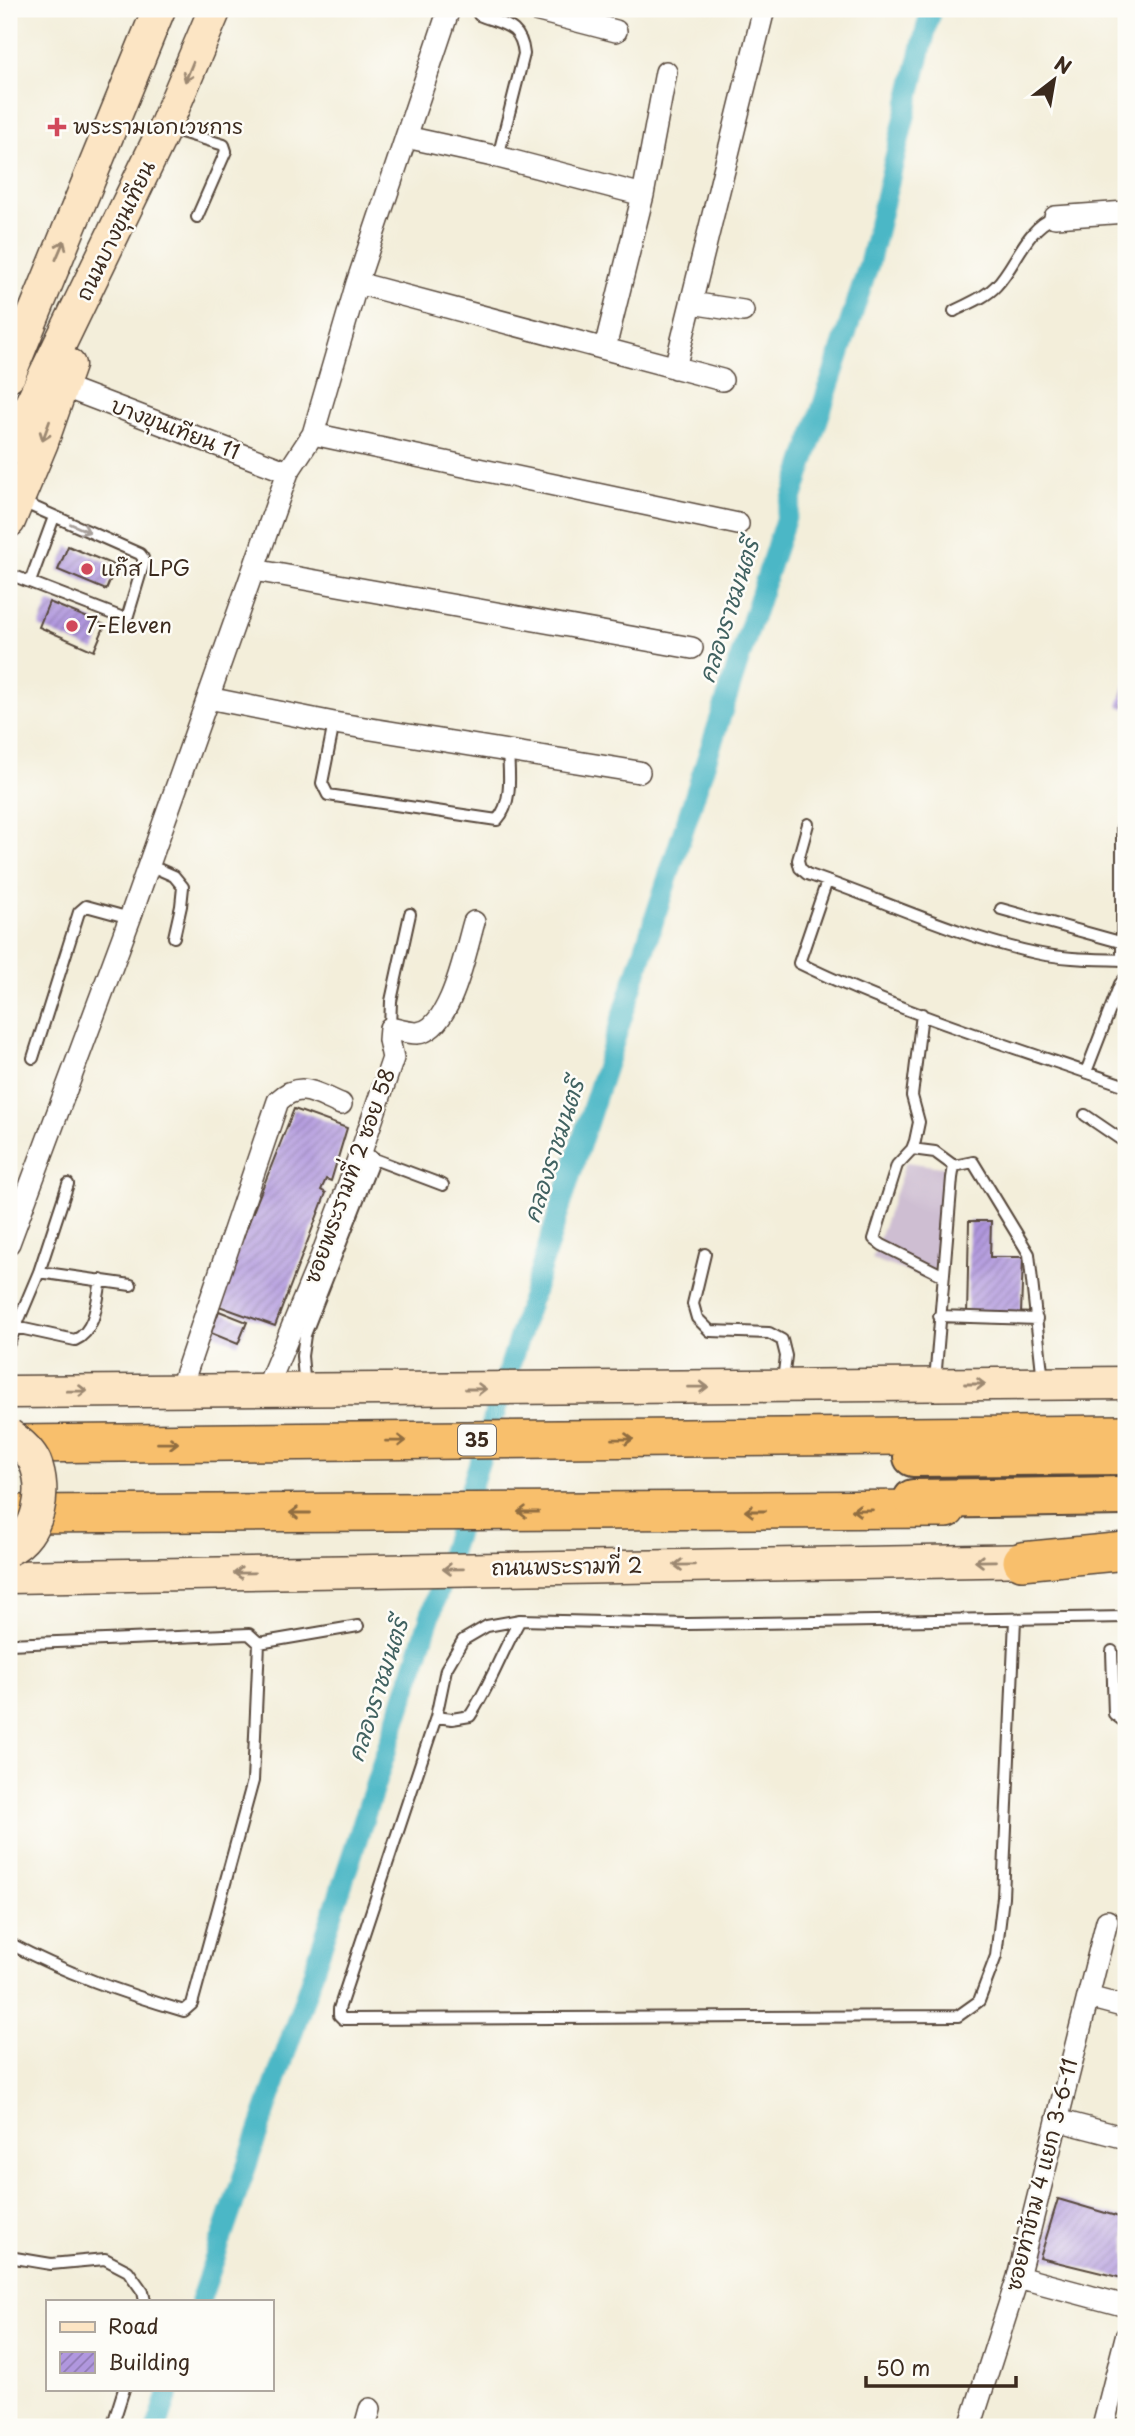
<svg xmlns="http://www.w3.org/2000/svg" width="1135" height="2436" font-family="'Playpen Sans','Playpen Sans Thai',sans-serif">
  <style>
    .industrial { fill: #cebed2 }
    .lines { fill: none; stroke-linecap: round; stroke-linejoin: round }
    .canal { stroke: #4bb7c6; stroke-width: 21 }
    .building { fill: url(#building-hatch) }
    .service-casing { stroke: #57473a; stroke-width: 14 }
    .minor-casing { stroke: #57473a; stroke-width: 24 }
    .secondary-casing { stroke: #57473a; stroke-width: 35 }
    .trunk-casing { stroke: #57473a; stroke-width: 40 }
    .motorway-casing { stroke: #57473a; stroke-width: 42 }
    .service { stroke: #fff; stroke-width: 10 }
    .minor { stroke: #fff; stroke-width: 21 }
    .secondary { stroke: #fce5c4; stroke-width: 32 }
    .trunk { stroke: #f8bf6c; stroke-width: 37 }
    .motorway { stroke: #f8bf6c; stroke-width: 38 }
    .secondary-bridge-casing { stroke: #57473a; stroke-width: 35; stroke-linecap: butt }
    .secondary-bridge { stroke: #fce5c4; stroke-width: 32 }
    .oneway { stroke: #9c8871 }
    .oneway2 { stroke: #a79f9a }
    .oneway3 { stroke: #906d41 }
    .poi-dot { fill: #d1495b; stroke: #fdfcf7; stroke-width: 2.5 }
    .labels { text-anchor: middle; stroke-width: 5; stroke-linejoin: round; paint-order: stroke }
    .shield { fill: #fdfcf7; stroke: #75695f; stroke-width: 2 }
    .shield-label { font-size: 19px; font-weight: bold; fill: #3b2a1e }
    .poi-label { font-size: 21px; fill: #3b2a1e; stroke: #fdfcf7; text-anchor: start }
    .street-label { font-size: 21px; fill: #3b2a1e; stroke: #fdfcf7 }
    .water-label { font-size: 23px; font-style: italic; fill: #416261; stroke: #fdfcf7 }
  </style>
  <defs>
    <pattern id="building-hatch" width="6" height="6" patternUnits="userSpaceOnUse" patternTransform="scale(1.75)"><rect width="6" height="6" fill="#b097de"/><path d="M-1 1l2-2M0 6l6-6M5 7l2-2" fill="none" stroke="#907bb3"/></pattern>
  </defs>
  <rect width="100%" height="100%" fill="#fdfcf7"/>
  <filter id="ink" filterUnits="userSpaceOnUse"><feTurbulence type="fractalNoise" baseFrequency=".0143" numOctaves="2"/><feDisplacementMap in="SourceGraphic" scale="14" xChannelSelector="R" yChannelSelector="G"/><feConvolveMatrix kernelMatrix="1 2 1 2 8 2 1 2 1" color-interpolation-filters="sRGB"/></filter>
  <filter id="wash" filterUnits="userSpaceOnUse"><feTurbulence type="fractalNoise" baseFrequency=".00686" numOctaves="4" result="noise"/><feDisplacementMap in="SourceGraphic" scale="28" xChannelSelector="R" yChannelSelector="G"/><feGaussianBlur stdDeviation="1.57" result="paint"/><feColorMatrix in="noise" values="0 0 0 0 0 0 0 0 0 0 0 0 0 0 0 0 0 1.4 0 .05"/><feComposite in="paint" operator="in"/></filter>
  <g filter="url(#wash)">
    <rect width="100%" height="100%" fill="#f3eeda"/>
    <path class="industrial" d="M906 1162 949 1168 936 1282 872 1259Z"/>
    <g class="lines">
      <path class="canal" d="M200 2301 308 1988 417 1658 575 1161 869 264 931 9
        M157 2427 170 2389"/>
    </g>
    <g id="blocks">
      <path class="building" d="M68 546 116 566 106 590 58 570Z
        M49 602 105 625 94 651 39 627Z
        M1126 681V709L1118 706Z
        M294 1109 347 1128 331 1181 326 1179 321 1190 326 1193 275 1326 216 1305Z
        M969 1221H991L990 1257H1023L1021 1314 967 1316Z
        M219 1311 247 1322 238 1344 211 1333Z
        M1058 2199 1126 2219V2279L1040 2258Z"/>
    </g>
  </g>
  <g filter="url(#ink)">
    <use href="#blocks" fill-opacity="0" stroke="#57473a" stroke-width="2"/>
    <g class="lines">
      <defs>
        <path id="service" d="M479 15C504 25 521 24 524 54L498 157
          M168 128 224 145 226 151 197 217
          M954 311C967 304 985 298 996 286 1017 264 1025 229 1055 217
          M9 574 123 618 128 615 143 565V558L140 554 20 501
          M30 582 54 517
          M334 723 322 783 328 795 497 820C513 803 509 773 508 752
          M808 824 798 860 800 868 807 874C883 900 957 936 1036 953 1064 959 1093 959 1122 960
          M1122 827V960L1126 962
          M149 865 174 876 183 887 181 906 174 937
          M827 881 799 963C903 1014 1017 1048 1126 1086
          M1001 909 1120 942
          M922 1014 912 1096 919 1122 915 1141 912 1149 897 1165 874 1239 882 1245 942 1275
          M390 1028 391 1001 410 914
          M33 1058 79 912 86 906 130 918
          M1086 1072 1120 984 1126 977
          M1085 1115 1126 1143
          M912 1149 935 1152 954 1166
          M369 1155 374 1159 443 1185
          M705 1254 693 1304 697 1318 710 1331 769 1333 782 1340 786 1356 783 1381
          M39 1272 131 1285
          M939 1316 1037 1319
          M15 1327 75 1340C96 1331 97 1300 101 1280
          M9 1343 39 1272 68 1184
          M935 1381 952 1178 954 1166 973 1162 1029 1254 1043 1381
          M305 1388 302 1356 305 1335 374 1159
          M520 1620C502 1651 490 1686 470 1716L452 1719 436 1717 339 2009V2015L343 2019 958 2016 979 2001 996 1956 1003 1897 1015 1619
          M259 1643 358 1626
          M9 1644 249 1634 259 1643 253 1781 192 2004 184 2011C123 1993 65 1973 9 1943
          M1112 1651 1114 1714 1126 1723
          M436 1717 446 1669 463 1640 487 1626 520 1620 687 1624 1126 1617
          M9 2257 51 2264 105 2259 128 2271 143 2292 145 2301
          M112 2427 124 2389"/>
        <path id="minor" d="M531 9 616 31
          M406 137 498 157 643 195
          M1055 217 1126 212
          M357 283 722 380
          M691 303 743 311
          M605 348 643 195 666 72
          M675 368 764 9
          M62 386 288 472
          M313 434 738 524
          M254 570 692 648
          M208 698 334 723 639 772
          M9 1243 130 918 288 472 313 434 357 283 449 9
          M180 1390 278 1101C301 1080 316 1094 341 1104
          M266 1390 320 1260 362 1149 393 1058 389 1040 390 1028C399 1030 409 1033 417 1033 451 1031 466 948 474 922
          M1088 1997 1126 2007
          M1057 2120 1126 2138
          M1018 2277 1126 2306
          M365 2427 370 2409
          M970 2427 1018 2277 1107 1921
          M1103 2427 1126 2337"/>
        <path id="secondary" d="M9 375 159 9
          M9 449 165 127 215 9
          M9 521 42 442 69 365
          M9 1392 1126 1383
          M9 1577 1048 1560"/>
        <path id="trunk" d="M9 1444 1126 1434
          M9 1514 947 1509
          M1022 1561 1126 1551"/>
        <path id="motorway" d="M913 1457 1126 1455
          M913 1499 1126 1496"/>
      </defs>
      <use href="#service" class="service-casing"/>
      <use href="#minor" class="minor-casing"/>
      <use href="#secondary" class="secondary-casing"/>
      <use href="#trunk" class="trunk-casing"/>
      <use href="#motorway" class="motorway-casing"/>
      <use href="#service" class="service"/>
      <use href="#minor" class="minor"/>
      <use href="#secondary" class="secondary"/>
      <use href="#trunk" class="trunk"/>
      <use href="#motorway" class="motorway"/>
      <defs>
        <path id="secondary-bridge" d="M9 1435C19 1442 30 1451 35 1462 47 1491 39 1535 9 1549"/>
      </defs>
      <use href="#secondary-bridge" class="secondary-bridge-casing"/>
      <use href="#secondary-bridge" class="secondary-bridge"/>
    </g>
    <defs><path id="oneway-shaft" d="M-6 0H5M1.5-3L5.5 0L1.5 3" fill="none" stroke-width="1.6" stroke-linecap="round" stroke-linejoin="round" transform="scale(1.75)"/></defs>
    <g class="oneway">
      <use href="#oneway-shaft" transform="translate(189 72) rotate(112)"/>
      <use href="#oneway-shaft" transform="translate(60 250) rotate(-67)"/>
      <use href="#oneway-shaft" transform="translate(46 431) rotate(110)"/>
      <use href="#oneway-shaft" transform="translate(975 1384)"/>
      <use href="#oneway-shaft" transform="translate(698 1387) rotate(-1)"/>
      <use href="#oneway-shaft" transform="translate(476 1389)"/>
      <use href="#oneway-shaft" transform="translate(77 1391) rotate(-1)"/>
      <use href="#oneway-shaft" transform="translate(985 1561) rotate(179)"/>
      <use href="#oneway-shaft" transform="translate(684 1565) rotate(179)"/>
      <use href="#oneway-shaft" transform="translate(453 1569) rotate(179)"/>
      <use href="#oneway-shaft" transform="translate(244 1573) rotate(179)"/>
    </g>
    <use class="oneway2" href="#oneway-shaft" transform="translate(80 528) rotate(24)"/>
    <g class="oneway3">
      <use href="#oneway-shaft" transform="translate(623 1439) rotate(-1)"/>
      <use href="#oneway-shaft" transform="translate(396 1441) rotate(-1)"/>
      <use href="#oneway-shaft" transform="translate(168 1443) rotate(-1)"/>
      <use href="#oneway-shaft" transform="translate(862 1510) rotate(179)"/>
      <use href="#oneway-shaft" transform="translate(755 1511) rotate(180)"/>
      <use href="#oneway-shaft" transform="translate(528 1512) rotate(180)"/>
      <use href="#oneway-shaft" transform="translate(300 1513) rotate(180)"/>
    </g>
  </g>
  <g class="poi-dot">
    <path d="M53.5 116.5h7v7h7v7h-7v7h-7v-7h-7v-7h7z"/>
    <circle cx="87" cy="569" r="7"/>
    <circle cx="72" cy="626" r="7"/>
  </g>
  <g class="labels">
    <rect class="shield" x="458" y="1424.5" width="38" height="31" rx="5"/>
    <g class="shield-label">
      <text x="477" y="1447">35</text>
    </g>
    <g class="poi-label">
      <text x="73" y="134">พระรามเอกเวชการ</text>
      <text x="101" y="576">แก๊ส LPG</text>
      <text x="86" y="633">7-Eleven</text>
    </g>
    <g class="street-label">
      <text transform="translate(116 231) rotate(-64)" y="7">ถนนบางขุนเทียน</text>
      <text transform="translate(175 429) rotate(21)" y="7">บางขุนเทียน 11</text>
      <text transform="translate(350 1176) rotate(-70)" y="7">ซอยพระรามที่ 2 ซอย 58</text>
      <text transform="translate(567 1567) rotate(-1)" y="7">ถนนพระรามที่ 2</text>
      <text transform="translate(1042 2175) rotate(-76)" y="7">ซอยท่าข้าม 4 แยก 3-6-11</text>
    </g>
    <g class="water-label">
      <text transform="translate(729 611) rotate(-72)" y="8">คลองราชมนตรี</text>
      <text transform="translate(554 1151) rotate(-72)" y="8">คลองราชมนตรี</text>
      <text transform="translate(378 1690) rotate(-72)" y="8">คลองราชมนตรี</text>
    </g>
  </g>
  <rect width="1135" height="2436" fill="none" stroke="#fdfcf7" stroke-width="35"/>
  <rect x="46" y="2300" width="228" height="91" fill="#fdfcf7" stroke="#afa8a0" stroke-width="2"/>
  <rect x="60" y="2322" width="35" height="10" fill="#fce5c4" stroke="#afa8a0" stroke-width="2"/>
  <text x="108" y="2334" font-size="21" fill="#3b2a1e">Road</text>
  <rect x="60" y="2352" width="35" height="21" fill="url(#building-hatch)" stroke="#afa8a0" stroke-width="2"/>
  <text x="108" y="2370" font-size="21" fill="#3b2a1e">Building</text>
  <g transform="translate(1054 80) rotate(31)" stroke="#fdfcf7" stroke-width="5" paint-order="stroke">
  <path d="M0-5L12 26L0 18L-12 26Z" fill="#3b2a1e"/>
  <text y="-10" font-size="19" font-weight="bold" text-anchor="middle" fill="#3b2a1e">N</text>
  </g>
  <path d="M866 2376v10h150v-10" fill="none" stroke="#3b2a1e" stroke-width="3.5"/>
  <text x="876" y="2376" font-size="21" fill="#3b2a1e" stroke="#fdfcf7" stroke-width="5" paint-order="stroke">50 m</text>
</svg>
